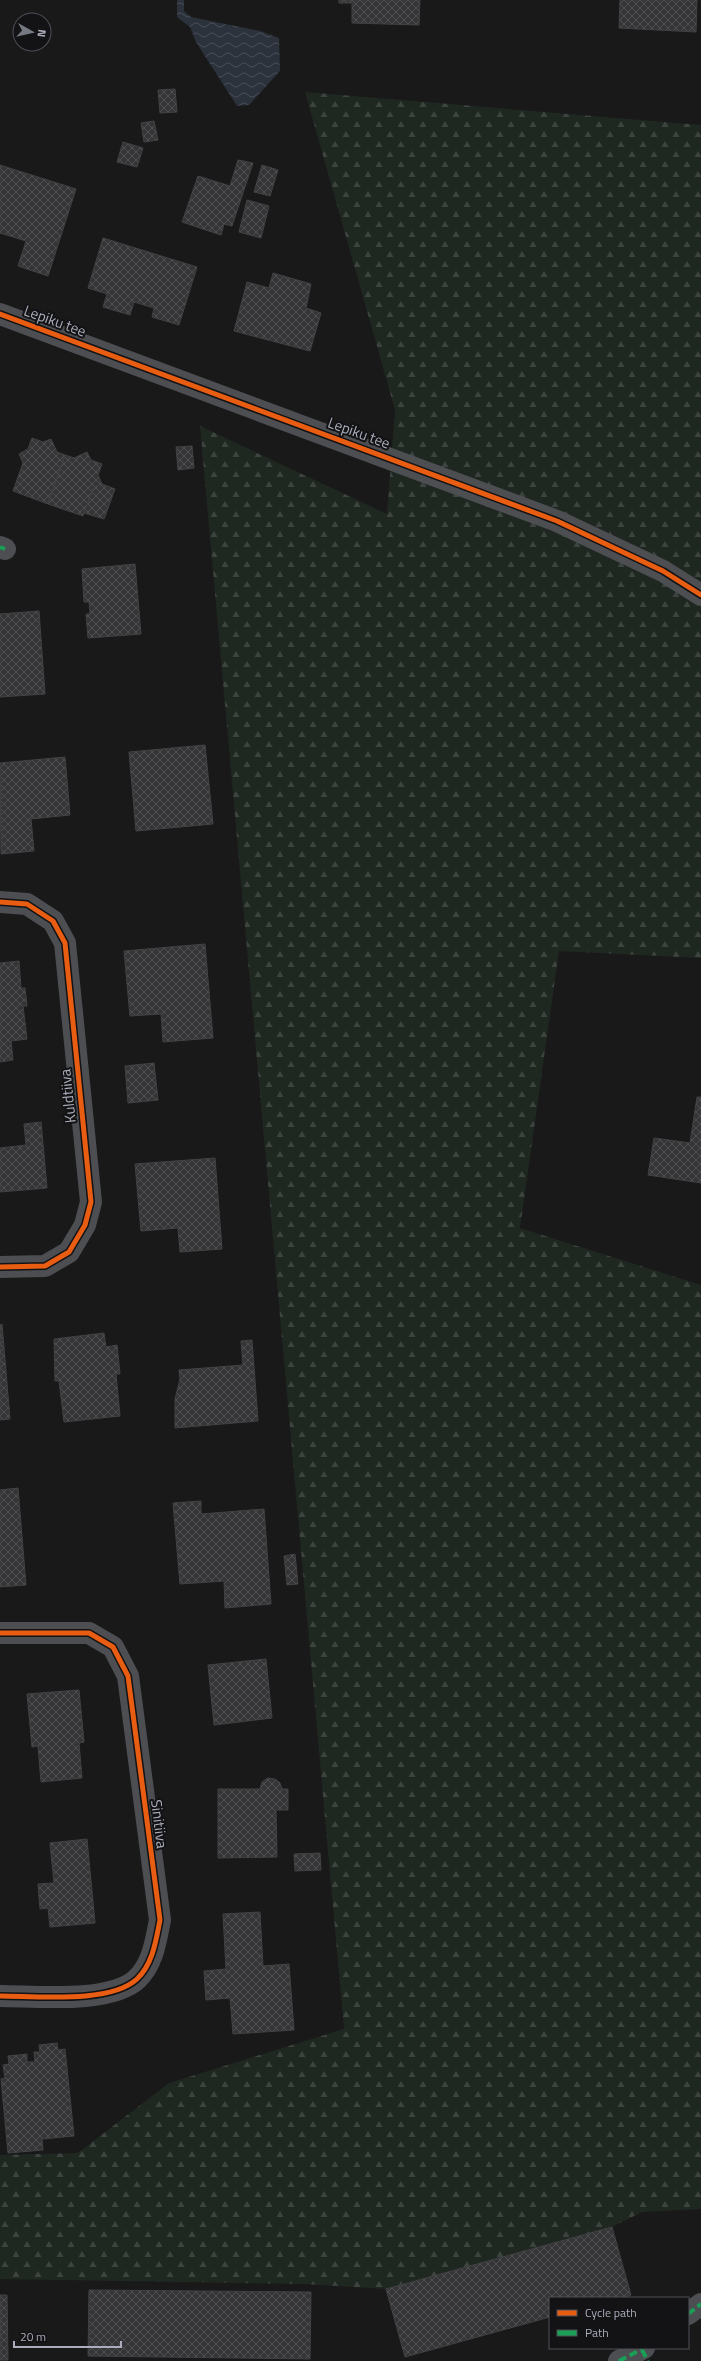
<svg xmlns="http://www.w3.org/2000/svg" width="701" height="2361" font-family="'Titillium Web',sans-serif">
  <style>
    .forest { fill: url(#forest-firs) }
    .water { fill: url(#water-waves) }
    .building { fill: url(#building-cross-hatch); stroke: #424245 }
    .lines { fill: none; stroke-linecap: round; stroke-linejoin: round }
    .minor { stroke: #4d4e52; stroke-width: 22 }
    .quiet { stroke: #1a9f57; stroke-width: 4; stroke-dasharray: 8 4; stroke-linecap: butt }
    .cycleway-casing { stroke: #131315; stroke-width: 8 }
    .cycleway { stroke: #e95d12; stroke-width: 5 }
    .labels { text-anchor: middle; stroke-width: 4; stroke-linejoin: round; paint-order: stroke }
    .street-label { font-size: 15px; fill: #aaadba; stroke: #131315 }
  </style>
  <defs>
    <pattern id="forest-firs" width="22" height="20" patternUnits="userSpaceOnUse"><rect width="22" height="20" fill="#1f2721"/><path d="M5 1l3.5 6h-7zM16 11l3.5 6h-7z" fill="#3d443f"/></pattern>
    <pattern id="water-waves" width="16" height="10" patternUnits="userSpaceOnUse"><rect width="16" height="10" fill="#2c323c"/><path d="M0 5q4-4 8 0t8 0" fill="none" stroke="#484d56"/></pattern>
    <pattern id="building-cross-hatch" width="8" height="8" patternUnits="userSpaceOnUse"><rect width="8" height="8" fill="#353537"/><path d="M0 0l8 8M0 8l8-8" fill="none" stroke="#505052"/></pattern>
  </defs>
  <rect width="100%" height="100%" fill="#191919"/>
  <path class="forest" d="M305 92 701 125V958L559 951 520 1228 701 1285V2209L642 2212 612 2227 386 2289 304 2284 0 2279V2155L78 2153 169 2083 344 2029 200 426 387 514 395 410Z"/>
  <path class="water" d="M177 0H184V11L191 17 260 31 279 38 280 71 249 105 237 106 196 42 190 27 177 17Z"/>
  <path class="building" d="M339 0H420L419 25 352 23V3H339Z
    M620 0H697L696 32 619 28Z
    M175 89 177 112 160 113 158 90Z
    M154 121 158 140 144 142 141 123Z
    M123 142 143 148 137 167 117 162Z
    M238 160 253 163 232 226 224 224 221 235 182 222 198 176 230 186Z
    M0 165 76 189 48 276 18 266 26 241 0 233Z
    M262 165 278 170 270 196 254 192Z
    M247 200 269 206 261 238 239 232Z
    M103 238 197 267 179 325 152 317 154 308 134 302 130 315 103 307 107 294 88 288Z
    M273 273 311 284 306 308 321 313 310 351 234 331 247 282 269 288Z
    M32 438 43 442 51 439 57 452 65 455 48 504 13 491 23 463 19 454 28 449Z
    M192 446 194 468 178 470 176 447Z
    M87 452 91 460 102 464 98 475 102 484 93 488 83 516 48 504 65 455 74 458Z
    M102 484 115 489 104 519 84 513 93 488Z
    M135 564 141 634 88 638 86 614H90L89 602H84L82 569Z
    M39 611 45 694 0 697V614Z
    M205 745 213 824 136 831 129 752Z
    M65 757 70 815 31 819 34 851 1 854 0 763Z
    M205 944 213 1038 163 1042 161 1014 130 1016 124 951Z
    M19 961 21 988H25L27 1006H23L27 1039 11 1041 13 1060 0 1062V963Z
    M154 1063 158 1100 128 1103 125 1066Z
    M697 1097H701V1183L648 1175 654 1138 690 1143Z
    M41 1122 47 1188 0 1192V1148L26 1145 24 1124Z
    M215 1158 222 1249 180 1252 178 1228 141 1231 135 1164Z
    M2 1324 10 1419 0 1420V1325Z
    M104 1333 106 1347 117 1345 120 1374H116L120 1416 64 1422 59 1381H55L54 1339Z
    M252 1340 258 1421 175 1428V1399L180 1379 179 1370 243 1365 241 1341Z
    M18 1488 26 1585 0 1587V1490Z
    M201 1501V1514L264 1509 271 1604 225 1608 224 1581 180 1584 173 1503Z
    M295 1554 298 1584 287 1585 284 1556Z
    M266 1659 272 1718 214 1725 208 1665Z
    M79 1690 84 1742 79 1743 82 1778 41 1782 38 1746 32 1747 27 1694Z
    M268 1778 275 1779 280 1783 282 1789H288V1810H276L277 1857 218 1858V1789H260L262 1782Z
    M87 1839 95 1923 50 1927 48 1908 40 1909 38 1884 54 1883 50 1843Z
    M320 1853 321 1870 295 1871 294 1854Z
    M260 1912 263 1966 289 1964 294 2030 233 2034 230 1998 206 2000 204 1971 226 1969 223 1914Z
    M57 2043 58 2050 65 2049 74 2136 42 2139 43 2150 8 2153 1 2079 5 2078 3 2065 9 2064 8 2056 27 2054V2062H35L34 2052H40L39 2045Z
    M612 2227 631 2295 620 2298H550V2317L405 2357 386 2289Z
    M89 2290 311 2292 310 2359 88 2356Z
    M0 2295H7L8 2360H0Z"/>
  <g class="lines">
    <path class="minor" d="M0 314 557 521 663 571 701 595
      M0 547 5 549
      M0 902 27 904 53 921 65 943 91 1202 85 1225 69 1252 45 1266 0 1267
      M0 1633H89L113 1647 128 1676 160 1920C156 1940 153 1964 137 1979 110 2004 36 1996 0 1996
      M688 2314 701 2304
      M619 2361 644 2348"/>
    <path class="quiet" d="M0 547 5 549
      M688 2314 701 2304
      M642 2350 648 2361
      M619 2361 644 2348"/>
    <defs>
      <path id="cycleway" d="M0 314 557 521 663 571 701 595
        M0 902 27 904 53 921 65 943 91 1202 85 1225 69 1252 45 1266 0 1267
        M0 1633H89L113 1647 128 1676 160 1920C156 1940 153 1964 137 1979 110 2004 36 1996 0 1996"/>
    </defs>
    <use href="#cycleway" class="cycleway-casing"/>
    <use href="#cycleway" class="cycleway"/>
  </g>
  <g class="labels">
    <g class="street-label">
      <text transform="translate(55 321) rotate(20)" y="5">Lepiku tee</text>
      <text transform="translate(359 433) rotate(20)" y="5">Lepiku tee</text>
      <text transform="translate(68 1096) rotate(-96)" y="5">Kuldtiiva</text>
      <text transform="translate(159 1824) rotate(83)" y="5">Sinitiiva</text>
    </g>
  </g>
  <rect x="549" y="2297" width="140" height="52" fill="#131315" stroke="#4f5157"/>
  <rect x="557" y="2310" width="20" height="6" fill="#e95d12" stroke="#4f5157"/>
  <text x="585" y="2317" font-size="12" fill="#aaadba">Cycle path</text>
  <rect x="557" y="2330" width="20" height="6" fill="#1a9f57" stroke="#4f5157"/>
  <text x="585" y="2337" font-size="12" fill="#aaadba">Path</text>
  <g transform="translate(32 32) rotate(98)"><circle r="19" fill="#131315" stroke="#4f5157"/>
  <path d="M0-3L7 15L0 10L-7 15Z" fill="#777982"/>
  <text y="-6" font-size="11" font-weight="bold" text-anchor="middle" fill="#aaadba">N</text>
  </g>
  <path d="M14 2341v6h107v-6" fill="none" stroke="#aaadba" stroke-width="2"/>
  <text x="20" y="2341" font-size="12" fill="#aaadba" stroke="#131315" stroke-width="3" paint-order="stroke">20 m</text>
</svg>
